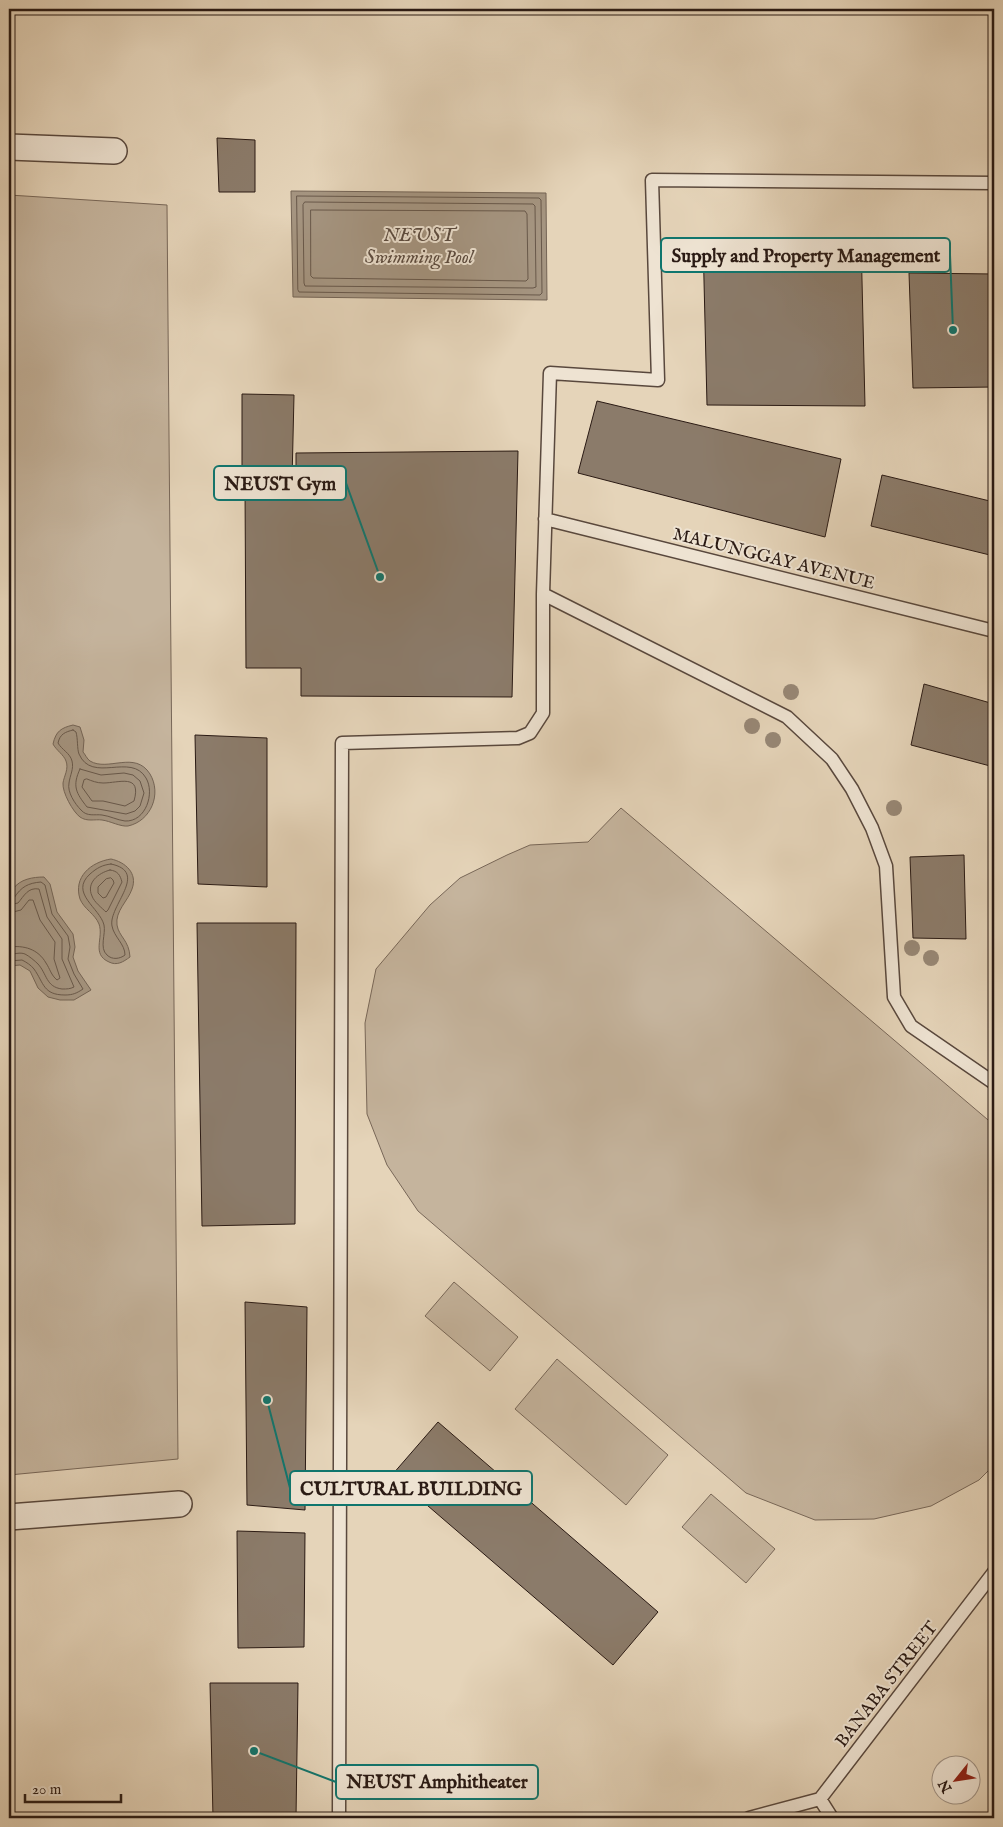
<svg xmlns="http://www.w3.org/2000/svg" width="1003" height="1827" font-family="'IM FELL English',serif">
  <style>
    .green { fill: #c5b49d; stroke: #786758 }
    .water { fill: #a59581; stroke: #746455 }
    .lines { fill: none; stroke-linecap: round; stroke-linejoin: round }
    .shore { stroke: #68584a; stroke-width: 1 }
    .building { fill: #8b7b6a; stroke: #2a1a14 }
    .lane-casing { stroke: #59483d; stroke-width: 15 }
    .street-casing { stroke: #59483d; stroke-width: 28 }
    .lane { stroke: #eee3d2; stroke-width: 12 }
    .street { stroke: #eee3d2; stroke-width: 25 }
    .tree { fill: #978775 }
    .labels { text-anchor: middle; stroke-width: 4; stroke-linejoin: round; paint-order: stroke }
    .street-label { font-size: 18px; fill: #2a1a14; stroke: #eee3d2 }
    .water-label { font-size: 19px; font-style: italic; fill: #5b4b40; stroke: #eee3d2 }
    .leader { fill: none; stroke: #0f766e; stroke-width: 2 }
    .callout-dot { fill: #0f766e; stroke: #eee3d2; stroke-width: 2 }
    .callout { fill: #eee3d2; stroke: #0f766e; stroke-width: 2 }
    .callout-label { font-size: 19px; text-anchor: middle; font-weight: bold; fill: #2a1a14 }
  </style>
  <rect width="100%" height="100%" fill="#e5d4b9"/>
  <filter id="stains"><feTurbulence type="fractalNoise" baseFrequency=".004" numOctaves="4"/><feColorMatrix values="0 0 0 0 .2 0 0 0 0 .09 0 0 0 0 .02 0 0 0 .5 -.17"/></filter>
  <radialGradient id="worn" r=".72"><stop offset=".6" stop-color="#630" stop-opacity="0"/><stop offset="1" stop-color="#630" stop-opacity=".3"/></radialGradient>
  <path class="green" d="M9 195 167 205 178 1459 9 1475Z
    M621 808 994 1125V1465L979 1480 931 1506 874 1519 815 1520 746 1493 418 1211 387 1165 367 1114 365 1023 376 969 430 905 460 878 507 855 530 845 588 842Z
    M454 1282 518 1337 490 1371 425 1316Z
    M557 1359 668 1455 626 1505 515 1409Z
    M711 1494 775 1549 746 1583 682 1527Z"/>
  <path class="water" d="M291 191 546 193 547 300 293 297Z
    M73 725 80 727 84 740 83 752C85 754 87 759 90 761 108 772 135 750 150 774 162 794 151 821 128 826 121 827 110 821 102 820 95 819 87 822 80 817 73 812 62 792 63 783 64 776 69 769 66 761 64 755 56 750 53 744 56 731 61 728 73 725Z
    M111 859C125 862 138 873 132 889 128 901 115 911 117 925 119 937 129 940 130 957 123 962 117 966 109 962 91 954 104 938 99 924 95 914 84 909 80 899 73 877 91 862 111 859Z
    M44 877 50 884 57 912 73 934 75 947 73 957 78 971 91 990 74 1000H60L48 997 38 988 30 971 20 965 9 966C9 952 5 899 13 889 20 879 33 877 44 877Z"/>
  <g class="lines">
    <path class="shore" d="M297 196 539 198 541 200 542 293 540 295 299 292 298 290Z
      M305 202 533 204 535 206 536 287 533 288 305 286 304 283 303 205Z
      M311 210 525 211 527 214 528 279 526 281 313 278 311 276Z
      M73 730 76 732C78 739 77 749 79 754 92 784 131 752 146 778 155 793 146 822 125 821 117 820 110 816 102 815 95 814 87 817 81 810 75 804 67 792 69 783 70 775 74 769 72 761 70 753 62 750 58 743 60 734 65 732 73 730Z
      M80 769 101 775 124 773 133 775 140 781 144 793 140 806 135 811 126 814 87 807C76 793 72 786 80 769Z
      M87 779C92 781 97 783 103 783 119 783 142 773 134 801L125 806 103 801H92L82 787 84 780Z
      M111 864C150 872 108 906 112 926 114 937 125 944 125 955 120 959 112 960 107 955 99 948 106 934 104 925 100 908 69 893 90 874 97 868 102 865 111 864Z
      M110 870C118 871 120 875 122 882L108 910 106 912C102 908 94 902 92 896 86 883 98 873 110 870Z
      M111 878 113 880 114 883 106 897 103 898 98 893V887L106 879Z
      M9 899 14 898C21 887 28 883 41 882L45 885 52 914 68 936 70 947 68 959 74 974 83 989C77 993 73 995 65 995 43 995 44 983 34 969 31 965 26 962 22 960L9 961
      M9 905 18 903C24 896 28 887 39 889L47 917 62 939V959L74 987C70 989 67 989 62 989 46 987 47 974 38 964 35 961 29 956 25 954 20 952 14 954 9 955
      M9 913 21 910 29 900H33L40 920 55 942 54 959 60 978 57 980C51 975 50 969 46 963 38 949 24 945 9 947"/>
  </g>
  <path class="building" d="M217 138 255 140V192H219Z
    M861 238 865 406 707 405 703 239Z
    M909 273 994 274V387L913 388Z
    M242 394 294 395 292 481H242Z
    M597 401 841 459 825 537 578 473Z
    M518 451 512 697 301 696V668H246L245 486 296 487V453Z
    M882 475 994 502V556L871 526Z
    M924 684 994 704V767L911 745Z
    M195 735 267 738V887L198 884Z
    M964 855 966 939 913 938 910 857Z
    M197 923H296L295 1224 202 1226Z
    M245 1302 307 1307 305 1510 247 1505Z
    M438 1422 658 1612 613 1665 392 1475Z
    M237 1531 305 1533 304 1647 238 1648Z
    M210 1683H298L296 1818H213Z"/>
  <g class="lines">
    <defs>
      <path id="lane" d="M545 519 994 631
        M543 594 787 717 832 759 852 789 872 828 886 866 894 997 911 1026 994 1083
        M339 1818 342 743 518 738 530 733 543 713V594L550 373 658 380 652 180 994 183
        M749 1818 820 1799
        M832 1818 820 1799 994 1572"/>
      <path id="street" d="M9 147 114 151
        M9 1517 179 1504"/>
    </defs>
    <use href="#lane" class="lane-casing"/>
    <use href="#street" class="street-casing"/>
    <use href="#lane" class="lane"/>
    <use href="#street" class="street"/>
  </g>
  <g class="tree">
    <circle cx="791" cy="692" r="8"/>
    <circle cx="752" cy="726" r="8"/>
    <circle cx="773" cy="740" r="8"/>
    <circle cx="894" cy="808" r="8"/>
    <circle cx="912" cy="948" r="8"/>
    <circle cx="931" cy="958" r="8"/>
  </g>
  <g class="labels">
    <g class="street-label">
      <text transform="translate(774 558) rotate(14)" y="6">MALUNGGAY AVENUE</text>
      <text transform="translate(886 1684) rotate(-52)" y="6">BANABA STREET</text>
    </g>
    <g class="water-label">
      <text x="419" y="241">NEUST<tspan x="419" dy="22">Swimming Pool</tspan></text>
    </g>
  </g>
  <path class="leader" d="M953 330L950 255M380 577L346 483M267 1400L290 1488M254 1751L336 1782"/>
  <g class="callout-dot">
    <circle cx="953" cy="330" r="5"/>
    <circle cx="380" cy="577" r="5"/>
    <circle cx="267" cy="1400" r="5"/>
    <circle cx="254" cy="1751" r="5"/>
  </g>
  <g class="callout">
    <rect x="661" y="238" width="289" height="34" rx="5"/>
    <rect x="214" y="466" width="132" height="34" rx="5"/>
    <rect x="290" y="1471" width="242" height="34" rx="5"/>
    <rect x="336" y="1765" width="202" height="34" rx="5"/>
  </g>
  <g class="callout-label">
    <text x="806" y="262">Supply and Property Management</text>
    <text x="280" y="490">NEUST Gym</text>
    <text x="411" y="1495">CULTURAL BUILDING</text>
    <text x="437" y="1788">NEUST Amphitheater</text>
  </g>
  <rect width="1003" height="1827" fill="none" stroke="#e5d4b9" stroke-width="30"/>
  <rect x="10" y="10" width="983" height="1807" fill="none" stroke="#2a1a14" stroke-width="2.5"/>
  <rect x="15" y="15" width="973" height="1797" fill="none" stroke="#2a1a14"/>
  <g transform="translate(956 1780) rotate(240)"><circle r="24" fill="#eee3d2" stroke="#a09386"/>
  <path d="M0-4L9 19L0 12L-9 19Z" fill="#8f2418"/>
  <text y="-8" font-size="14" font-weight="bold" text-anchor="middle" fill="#2a1a14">N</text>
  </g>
  <path d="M25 1794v8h96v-8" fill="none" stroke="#2a1a14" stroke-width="2.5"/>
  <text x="32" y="1794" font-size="15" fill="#2a1a14" stroke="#eee3d2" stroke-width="4" paint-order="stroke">20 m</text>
  <rect width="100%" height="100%" filter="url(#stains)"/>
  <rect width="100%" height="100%" fill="url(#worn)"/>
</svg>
